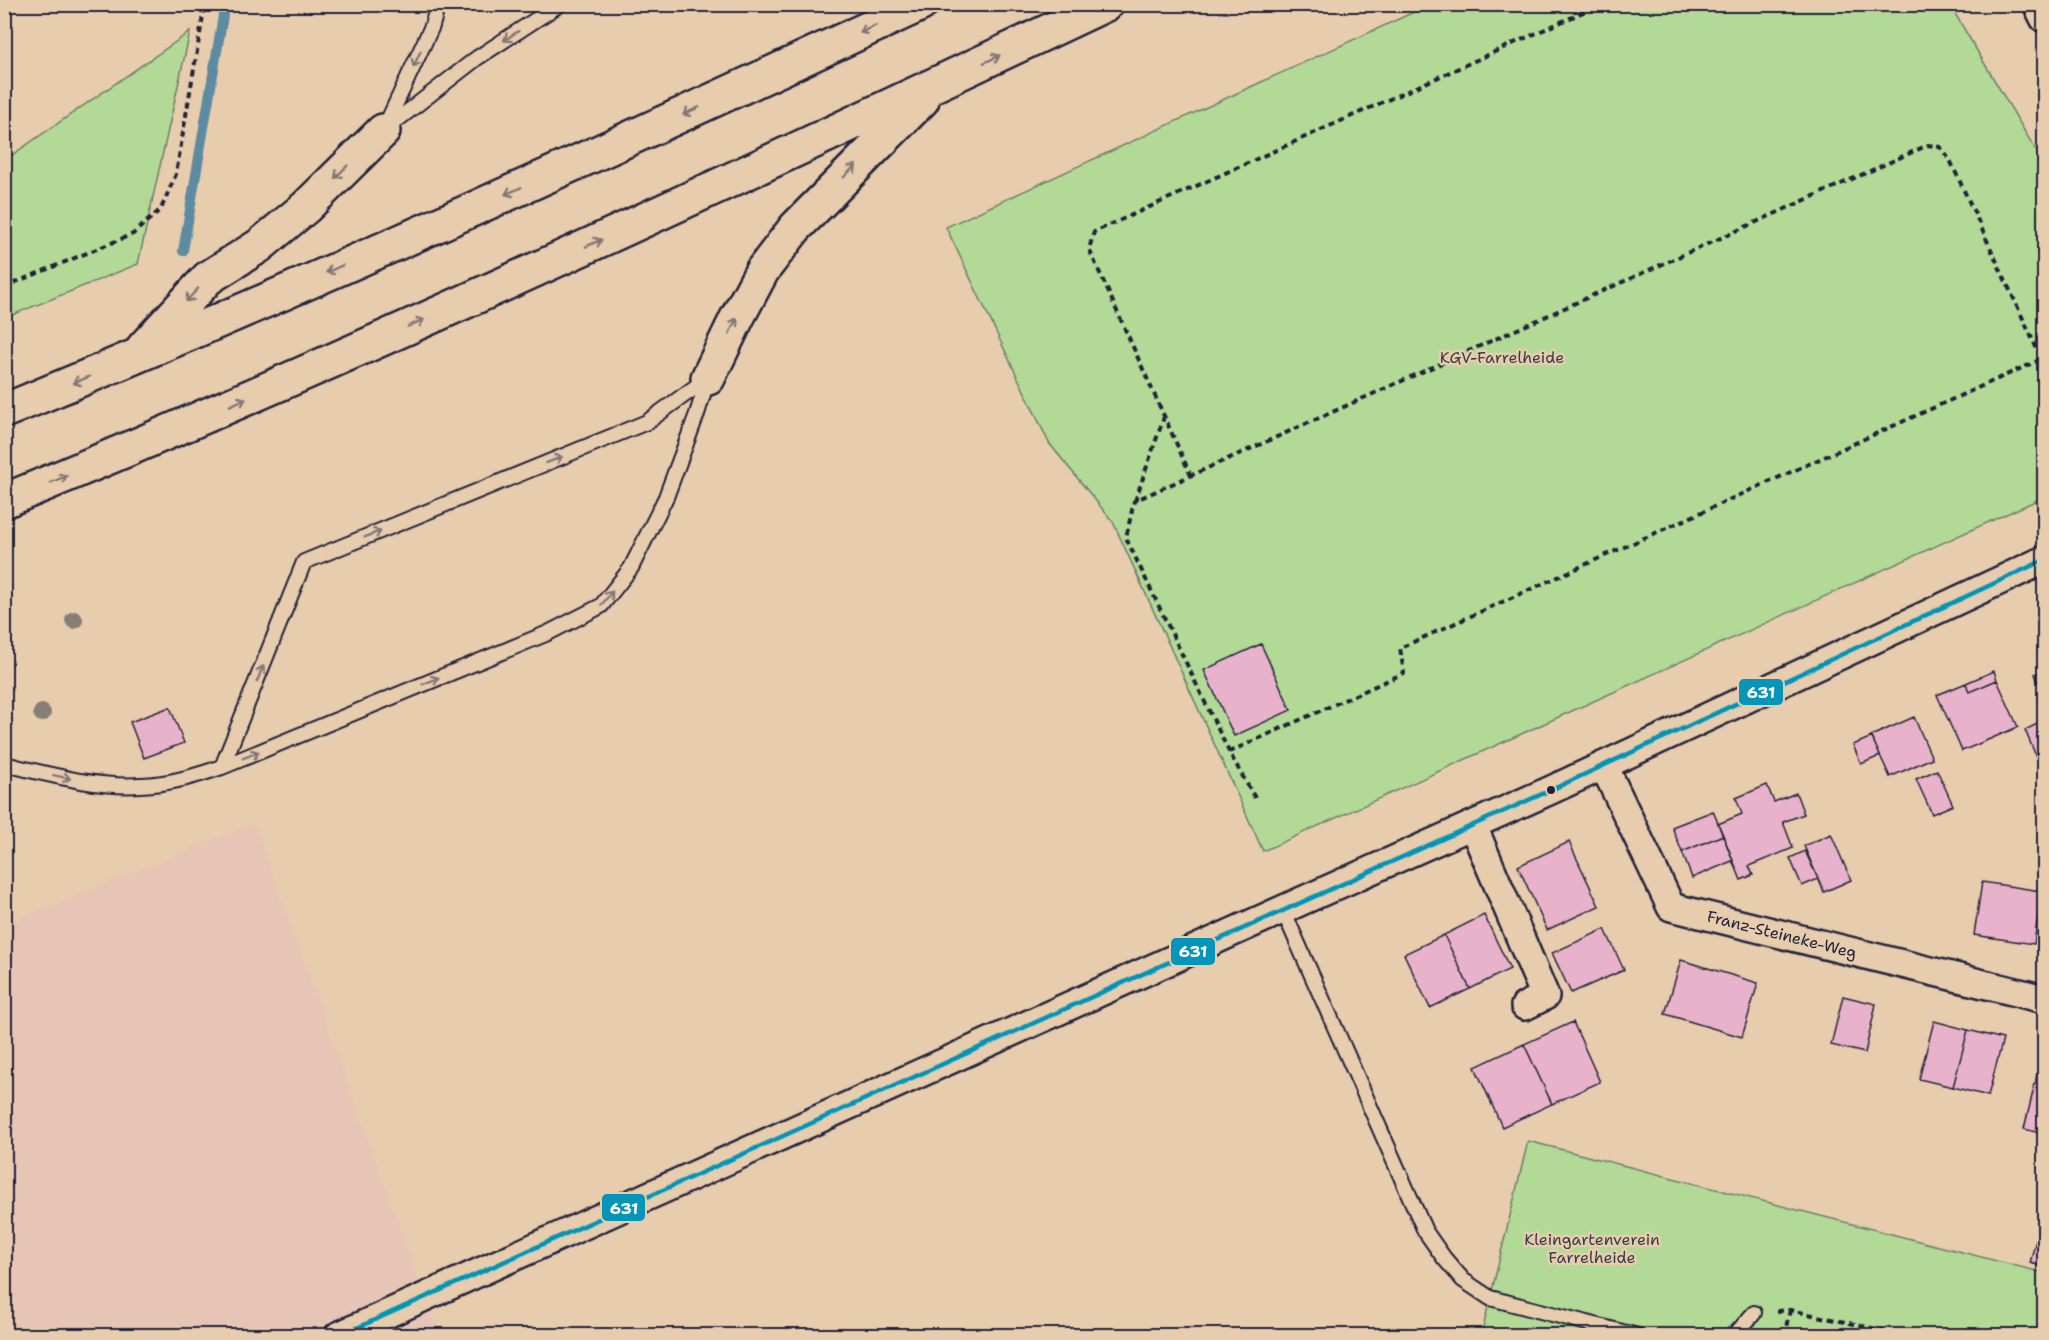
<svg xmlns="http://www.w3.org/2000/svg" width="2049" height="1340" font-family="'Shantell Sans',sans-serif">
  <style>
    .built { fill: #e7c5b6 }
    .green { fill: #b2da96; stroke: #6a7e68; stroke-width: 1.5 }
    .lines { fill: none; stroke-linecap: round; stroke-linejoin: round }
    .stream { stroke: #5d8ba1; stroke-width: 10 }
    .building { fill: #e8b2ca; stroke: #22223b; stroke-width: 1.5 }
    .service-casing { stroke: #22223b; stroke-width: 18 }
    .minor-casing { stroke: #22223b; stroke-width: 32 }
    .motorway-casing { stroke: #22223b; stroke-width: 38 }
    .path { stroke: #22223b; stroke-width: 4; stroke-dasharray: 6 4.5; stroke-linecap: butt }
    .service { stroke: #e7cdae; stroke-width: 14 }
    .minor { stroke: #e7cdae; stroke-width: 27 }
    .motorway { stroke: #e7cdae; stroke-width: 33 }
    .bus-1-casing { stroke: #e7cdae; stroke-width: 9 }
    .bus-1 { stroke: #0595b8; stroke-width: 4.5 }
    .tree { fill: #877e76 }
    .oneway { stroke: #847874 }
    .bus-dot { fill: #22223b; stroke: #e7cdae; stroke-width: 2 }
    .labels { text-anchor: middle; stroke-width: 5; stroke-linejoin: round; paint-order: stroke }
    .park-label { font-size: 16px; fill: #383e49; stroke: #e7cdae }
    .street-label { font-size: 16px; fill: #22223b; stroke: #e7cdae }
    .line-badge { stroke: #e7cdae; stroke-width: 2 }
    .badge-label { font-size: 16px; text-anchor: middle; font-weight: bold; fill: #fff }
  </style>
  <rect width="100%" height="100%" fill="#e7cdae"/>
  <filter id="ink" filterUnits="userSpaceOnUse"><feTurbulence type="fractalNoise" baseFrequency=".0167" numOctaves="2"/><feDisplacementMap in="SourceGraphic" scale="12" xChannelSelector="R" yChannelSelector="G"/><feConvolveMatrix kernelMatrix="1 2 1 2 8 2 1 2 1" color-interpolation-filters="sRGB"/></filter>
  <g filter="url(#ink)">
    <path class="built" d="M254 823 439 1335 5 1336V924Z"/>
    <path class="green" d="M1429 5H1950L2044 164V497L1263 851 1113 522 1049 443 946 227Z
      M190 32 138 264 5 318V160Z
      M1528 1141 2044 1273V1335L1481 1336Z"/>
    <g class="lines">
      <path class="stream" d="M183 251 225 4"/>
    </g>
    <path class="building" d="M1261 644 1291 710 1234 736 1204 670Z
      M2044 670V696L2035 674Z
      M1994 671 1997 680 1969 692 1966 683Z
      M1997 680 2018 727 1962 751 1937 695 1966 683 1969 692Z
      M170 707 184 743 144 758 130 722Z
      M1914 717 1932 758 1890 777 1871 736Z
      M2039 723 2044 737V775L2025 730Z
      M1872 737 1880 756 1861 764 1853 745Z
      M1937 770 1953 805 1932 814 1916 779Z
      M1767 785 1774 802 1796 793 1804 814 1783 822 1793 848 1749 866 1753 875 1741 880 1718 824 1742 814 1736 798Z
      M1713 811 1723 835 1682 852 1672 827Z
      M1831 834 1851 880 1824 892 1804 846Z
      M1723 835 1737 870 1732 861 1692 878 1682 852Z
      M1569 842 1599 906 1547 930 1518 866Z
      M1805 851 1818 879 1802 886 1790 858Z
      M1982 882 2041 891 2034 944 1974 935Z
      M1484 915 1510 969 1470 989 1444 935Z
      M1605 929 1624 970 1571 993 1552 953Z
      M1444 935 1470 989 1430 1008 1404 954Z
      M1681 960 1758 983 1742 1037 1665 1014Z
      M1843 996 1876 1004 1865 1053 1831 1045Z
      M1934 1021 1968 1030 1953 1087 1919 1079Z
      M1573 1022 1600 1082 1552 1104 1524 1044Z
      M1968 1030 2003 1039 1988 1096 1953 1087Z
      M1524 1044 1552 1104 1502 1127 1475 1067Z
      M2044 1046V1134L2024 1129Z
      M2044 1208V1267L2030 1263Z"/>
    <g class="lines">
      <defs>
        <path id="service" d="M384 129 432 26 438 4
          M383 131 477 58 560 4
          M4 764C49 774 95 788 141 785 170 784 196 776 222 767L548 633 601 606 631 568 666 497 697 414 708 378
          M222 767 304 562 647 422 708 378
          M1283 910 1425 1231 1444 1258 1463 1280 1490 1298 1638 1336
          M1734 1336 1754 1313"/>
        <path id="minor" d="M2037 4 2044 18
          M1604 766 1671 907 2044 999
          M1473 826 1545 996 1525 1006
          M338 1336 1304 900 1551 790 2044 560"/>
        <path id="motorway" d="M144 347 208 278 259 246 306 207 383 131
          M708 378 737 318 762 271 795 228 922 100
          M4 411C314 284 618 145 921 4
          M4 501C377 347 742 176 1106 4"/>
      </defs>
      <use href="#service" class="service-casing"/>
      <use href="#minor" class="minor-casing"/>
      <use href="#motorway" class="motorway-casing"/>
      <path class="path" d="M4 287 133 234 161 209 176 174 205 4
        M1191 476 1089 249 1094 232 1601 4
        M1135 501 1164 417
        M1229 752 1404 673 1400 648 2044 358
        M1255 798 1229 752 1126 538 1134 501 1928 145 1940 147 1950 160 2042 360
        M1777 1311 1790 1310 1909 1336
        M1784 1336 1790 1310"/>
      <use href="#service" class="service"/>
      <use href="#minor" class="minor"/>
      <use href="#motorway" class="motorway"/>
      <defs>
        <path id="bus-1" d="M339 1336 1551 790 2044 560"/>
      </defs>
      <use href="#bus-1" class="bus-1-casing"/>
      <use href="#bus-1" class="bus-1"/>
    </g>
    <g class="tree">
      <circle cx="74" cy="620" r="9"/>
      <circle cx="42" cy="713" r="9"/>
    </g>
    <defs><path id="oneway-shaft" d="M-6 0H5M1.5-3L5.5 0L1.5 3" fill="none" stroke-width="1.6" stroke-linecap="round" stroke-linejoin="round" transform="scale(1.5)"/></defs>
    <g class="oneway">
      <use href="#oneway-shaft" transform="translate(868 29) rotate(155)"/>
      <use href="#oneway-shaft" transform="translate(511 36) rotate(147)"/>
      <use href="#oneway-shaft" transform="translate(417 59) rotate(115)"/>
      <use href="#oneway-shaft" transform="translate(992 59) rotate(-25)"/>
      <use href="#oneway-shaft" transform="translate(691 111) rotate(155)"/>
      <use href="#oneway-shaft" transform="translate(850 171) rotate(-45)"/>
      <use href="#oneway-shaft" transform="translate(341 172) rotate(135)"/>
      <use href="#oneway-shaft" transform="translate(513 191) rotate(156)"/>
      <use href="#oneway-shaft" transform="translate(594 243) rotate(-24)"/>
      <use href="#oneway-shaft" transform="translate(334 269) rotate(156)"/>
      <use href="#oneway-shaft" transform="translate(192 295) rotate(133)"/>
      <use href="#oneway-shaft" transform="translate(416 323) rotate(-24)"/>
      <use href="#oneway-shaft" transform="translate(733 326) rotate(-64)"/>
      <use href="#oneway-shaft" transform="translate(81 380) rotate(158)"/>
      <use href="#oneway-shaft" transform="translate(238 402) rotate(-24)"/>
      <use href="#oneway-shaft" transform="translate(554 460) rotate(-22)"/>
      <use href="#oneway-shaft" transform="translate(59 479) rotate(-23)"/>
      <use href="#oneway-shaft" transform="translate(373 534) rotate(-22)"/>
      <use href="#oneway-shaft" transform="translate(607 598) rotate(-51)"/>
      <use href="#oneway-shaft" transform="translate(260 674) rotate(-68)"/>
      <use href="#oneway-shaft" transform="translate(431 681) rotate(-22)"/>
      <use href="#oneway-shaft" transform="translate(251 755) rotate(-22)"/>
      <use href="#oneway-shaft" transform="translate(62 777) rotate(12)"/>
    </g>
  </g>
  <circle class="bus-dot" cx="1551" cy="790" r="5"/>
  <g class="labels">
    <g class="park-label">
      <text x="1502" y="363">KGV-Farrelheide</text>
      <text x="1592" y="1245">Kleingartenverein<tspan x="1592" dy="18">Farrelheide</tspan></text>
    </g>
    <g class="street-label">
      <text transform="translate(1782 934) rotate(14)" y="6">Franz-Steineke-Weg</text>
    </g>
  </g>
  <g class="line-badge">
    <rect x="1738" y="678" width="46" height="28" rx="6" fill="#0595b8"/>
    <rect x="1170" y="937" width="46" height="29" rx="6" fill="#0595b8"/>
    <rect x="601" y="1193" width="45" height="29" rx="6" fill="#0595b8"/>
  </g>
  <g class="badge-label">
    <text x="1761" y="698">631</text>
    <text x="1193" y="957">631</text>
    <text x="624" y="1214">631</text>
  </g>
  <rect width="2049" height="1340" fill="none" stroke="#e7cdae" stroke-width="24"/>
  <rect x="12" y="12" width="2025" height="1316" fill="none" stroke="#22223b" stroke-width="2" filter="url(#ink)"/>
</svg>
